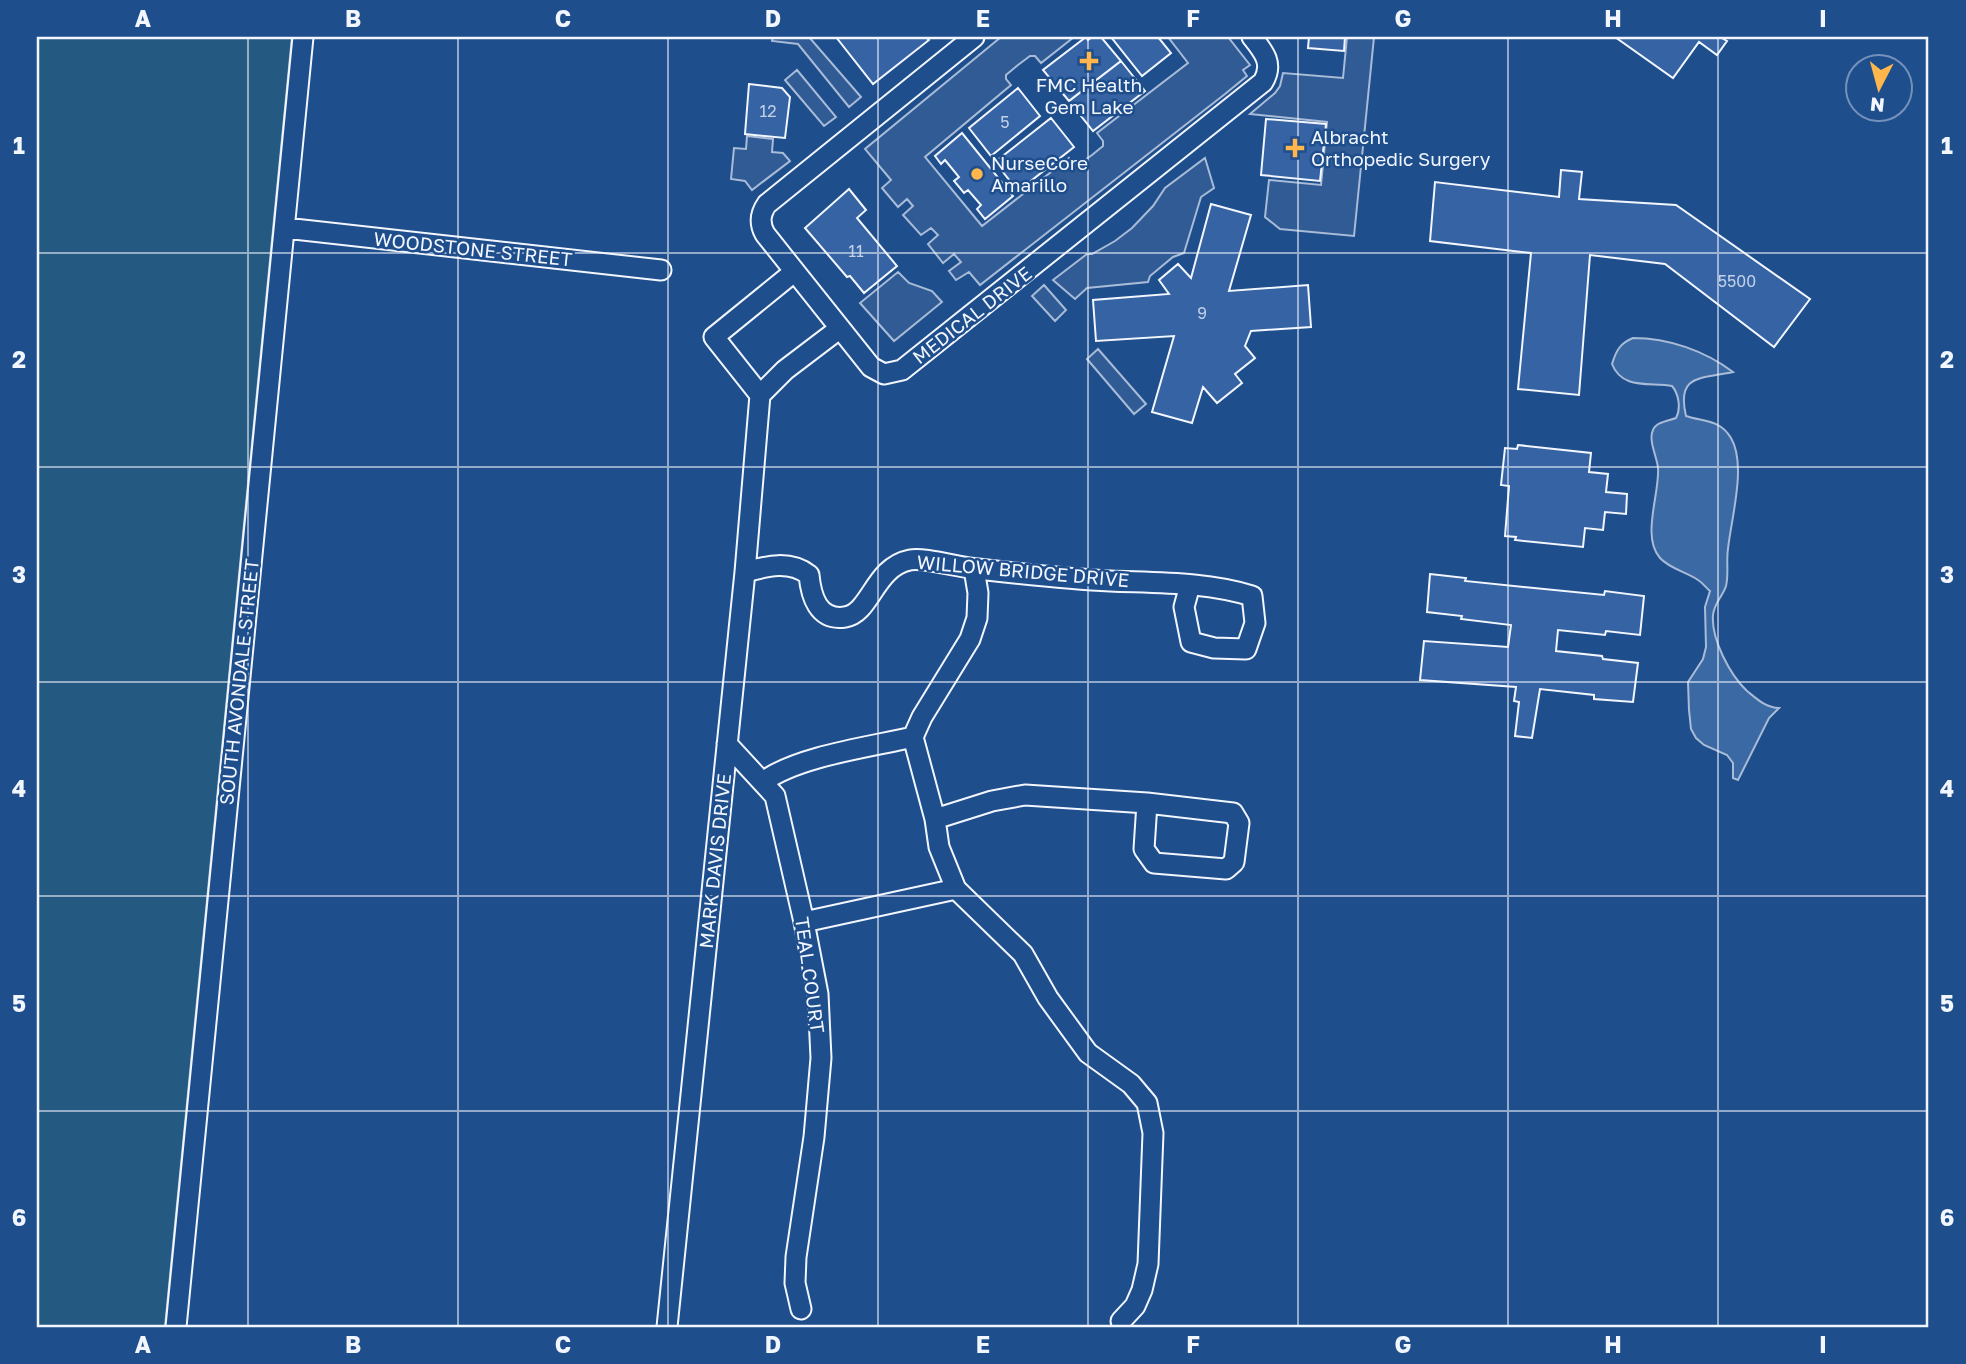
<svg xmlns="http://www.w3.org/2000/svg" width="1966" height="1364" font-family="'Golos Text',sans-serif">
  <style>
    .green { fill: #245a82; stroke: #a8bbd7; stroke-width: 2 }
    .parking { fill: #305b95; stroke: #a8bbd7; stroke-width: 2 }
    .water { fill: #3b69a3; stroke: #a8bbd7; stroke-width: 2 }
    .building { fill: #3563a3; stroke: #f2f6ff; stroke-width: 2 }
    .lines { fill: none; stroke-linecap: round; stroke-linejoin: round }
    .minor-casing { stroke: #f2f6ff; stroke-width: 23 }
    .minor { stroke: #1f4e8c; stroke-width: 19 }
    .grid { fill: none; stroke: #f2f6ff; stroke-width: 2; stroke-opacity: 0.55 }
    .poi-dot { fill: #ffb74d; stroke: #1f4e8c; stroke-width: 2.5 }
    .labels { text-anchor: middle; stroke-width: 5; stroke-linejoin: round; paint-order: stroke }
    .number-label { font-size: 16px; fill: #c3d1e8 }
    .poi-label { font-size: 19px; fill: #f2f6ff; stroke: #1f4e8c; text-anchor: start }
    .street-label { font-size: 19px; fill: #f2f6ff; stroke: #1f4e8c }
    .neatline { fill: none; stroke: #f2f6ff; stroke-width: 2.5 }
    .grid-label { font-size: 23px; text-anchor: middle; font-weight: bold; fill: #f2f6ff }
  </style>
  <rect width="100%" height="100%" fill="#1f4e8c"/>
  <path class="green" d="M37 37H292L165 1327H37Z"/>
  <path class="parking" d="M773 37H809L861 97 849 107 798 44 772 41Z
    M1001 37H1074L1041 63 1035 56H1030L1018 65 1006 75V79L1011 85 925 157 982 226 1069 158 1074 164H1079L1092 155 1103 146V141L1097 133 1188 63 1168 37H1228L1250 65 1243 70 1247 76 1225 94 980 285 969 272 956 280 949 271 961 262 954 254 943 263 928 244 938 235 931 228 921 235 903 215 913 206 907 199 898 207 882 188 891 180 865 149Z
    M1347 37H1374L1354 236 1280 229 1265 217 1269 180 1321 185 1327 122 1250 114 1275 93 1280 86 1283 73 1343 78Z
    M797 70 836 117 824 126 785 80Z
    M747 136 773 139 772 152 783 153 790 161 752 190 745 181 731 179 734 148 746 149Z
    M1205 158 1214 188 1201 197 1184 253 1173 257 1150 276 1148 282 1087 288 1075 299 1053 280 1087 254H1092L1115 241 1132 228 1153 206 1165 188Z
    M898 272 909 283 932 291 942 302 894 341 860 303Z
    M1044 285 1066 310 1055 321 1032 296Z
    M1098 349 1146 404 1134 414 1087 359Z"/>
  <path class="water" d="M1633 338C1669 338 1705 351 1733 372 1701 379 1676 374 1686 416 1703 422 1720 419 1731 438 1747 465 1731 519 1728 549 1726 561 1729 574 1726 586 1723 596 1714 603 1713 615 1711 639 1730 675 1747 691 1757 699 1766 708 1779 708L1769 718 1738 780 1733 778V763L1727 755 1704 745 1696 738 1691 729 1689 710 1688 682 1703 659 1706 647 1705 607 1710 591C1706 588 1703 583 1698 580 1687 572 1670 569 1660 558 1641 537 1660 493 1658 468 1657 457 1648 440 1653 430 1656 422 1668 421 1676 418 1681 409 1679 394 1672 386 1650 382 1622 390 1612 364 1616 351 1620 343 1633 338Z"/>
  <path class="building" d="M836 37H926L929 40 873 84Z
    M1086 37 1088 40 1092 37H1101L1121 61 1069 101 1043 70Z
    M1111 37H1158L1171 53 1142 76Z
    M1309 37H1345L1344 51 1308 48Z
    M1615 37H1720L1727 41 1717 55 1699 42 1673 78Z
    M1121 61 1145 91 1093 131 1069 101Z
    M749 84 782 88 790 97 785 138 745 134Z
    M1018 88 1040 116 991 156 969 128Z
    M1051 118 1074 147 1018 191 995 162Z
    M1266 119 1326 124 1320 181 1261 175Z
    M962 133 1013 196 985 219 977 209 981 205 968 190 964 193 954 181 959 177 945 160 941 164 935 156Z
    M1561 170 1582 172 1579 199 1676 205 1810 299 1774 347 1665 264 1590 255 1579 395 1518 389 1531 253 1430 241 1435 182 1559 197Z
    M849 189 866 210 857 218 897 266 864 293 850 276 847 277 805 228Z
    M1211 204 1251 215 1229 291 1308 285 1311 327 1251 331 1245 346 1255 358 1235 374 1242 383 1217 403 1203 387 1192 423 1152 412 1174 336 1096 341 1093 300 1169 294 1159 280 1178 264 1191 278Z
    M1518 445 1591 453 1589 472 1608 474 1606 492 1627 494 1626 514 1605 512 1603 530 1585 528 1583 547 1515 540 1516 537 1505 536 1509 486 1501 485 1505 448 1517 449Z
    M1430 574 1466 578 1465 581 1604 595 1605 591 1644 596 1640 635 1606 631 1605 635 1558 630 1556 651 1602 656 1603 659 1638 663 1633 702 1594 699V695L1540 689 1532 738 1515 736 1519 702 1514 701 1516 687 1420 680 1424 641 1508 647 1511 625 1461 619 1462 616 1427 612Z"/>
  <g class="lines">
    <defs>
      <path id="minor" d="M974 37 767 204C760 214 759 223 765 234L871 367 884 374 902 370 1263 82C1274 64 1264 52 1252 37
        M285 228 661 270
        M760 395 714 337 794 272
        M974 569 978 593 977 618 970 639 922 717 913 737 935 819 939 847 956 889 1023 954 1048 998 1088 1053 1131 1084 1147 1103 1153 1133 1148 1264 1142 1290 1135 1306 1121 1321
        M745 572C767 566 790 560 809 575 811 596 818 621 845 617 871 613 874 567 910 560 925 557 960 568 978 569 1022 574 1066 579 1110 581 1158 583 1207 582 1252 596L1255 623 1246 649 1214 648 1191 642 1184 607 1190 585
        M727 744 775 796 804 922 818 994 821 1058 814 1137 796 1257 795 1283 801 1309
        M764 781C799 756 870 747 913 737
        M935 819 992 801 1025 795 1147 803 1233 813 1239 823 1234 862 1226 869 1154 863 1144 849 1147 803
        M804 922 956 889
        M176 1327 303 37
        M667 1327 745 572 760 395 785 370 839 329"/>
    </defs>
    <use href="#minor" class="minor-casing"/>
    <use href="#minor" class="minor"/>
  </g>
  <path class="grid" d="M248 37V1327M458 37V1327M668 37V1327M878 37V1327M1088 37V1327M1298 37V1327M1508 37V1327M1718 37V1327M37 253H1929M37 467H1929M37 682H1929M37 896H1929M37 1111H1929"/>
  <g class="poi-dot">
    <path d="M1085.5 50.5h7v7h7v7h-7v7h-7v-7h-7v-7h7z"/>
    <path d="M1291.5 137.5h7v7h7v7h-7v7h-7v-7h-7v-7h7z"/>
    <circle cx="977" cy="174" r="7"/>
  </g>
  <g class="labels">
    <g class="number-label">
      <text x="768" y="117">12</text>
      <text x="1005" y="128">5</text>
      <text x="856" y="257">11</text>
      <text x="1737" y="287">5500</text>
      <text x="1202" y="319">9</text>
    </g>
    <g class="poi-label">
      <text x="1089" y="92" text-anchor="middle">FMC Health<tspan x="1089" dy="22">Gem Lake</tspan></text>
      <text x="1311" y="144">Albracht<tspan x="1311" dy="22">Orthopedic Surgery</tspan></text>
      <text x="991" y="170">NurseCore<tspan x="991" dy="22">Amarillo</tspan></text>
    </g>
    <g class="street-label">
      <text transform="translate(473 249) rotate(6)" y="7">WOODSTONE STREET</text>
      <text transform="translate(972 315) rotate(-38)" y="7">MEDICAL DRIVE</text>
      <text transform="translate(1023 571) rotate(5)" y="7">WILLOW BRIDGE DRIVE</text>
      <text transform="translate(239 682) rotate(-84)" y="7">SOUTH AVONDALE STREET</text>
      <text transform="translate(715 861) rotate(-84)" y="7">MARK DAVIS DRIVE</text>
      <text transform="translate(810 975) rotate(82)" y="7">TEAL COURT</text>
    </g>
  </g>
  <rect width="1966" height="1364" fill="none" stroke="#1f4e8c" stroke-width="77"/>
  <g transform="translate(1879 88) rotate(186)"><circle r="33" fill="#1f4e8c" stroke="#7391ba" stroke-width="2"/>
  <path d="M0-5L12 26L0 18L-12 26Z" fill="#ffb74d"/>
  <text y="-10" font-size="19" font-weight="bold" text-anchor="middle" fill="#f2f6ff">N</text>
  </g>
  <rect x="38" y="38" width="1889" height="1288" class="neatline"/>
  <g class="grid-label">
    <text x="143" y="27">A</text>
    <text x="353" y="27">B</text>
    <text x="563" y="27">C</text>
    <text x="773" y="27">D</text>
    <text x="983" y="27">E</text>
    <text x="1193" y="27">F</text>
    <text x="1403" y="27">G</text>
    <text x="1613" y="27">H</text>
    <text x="1823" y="27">I</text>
    <text x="19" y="154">1</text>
    <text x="1947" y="154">1</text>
    <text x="19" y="368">2</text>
    <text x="1947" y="368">2</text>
    <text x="19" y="583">3</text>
    <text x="1947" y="583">3</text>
    <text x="19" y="797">4</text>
    <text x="1947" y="797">4</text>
    <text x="19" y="1012">5</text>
    <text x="1947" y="1012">5</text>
    <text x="19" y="1226">6</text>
    <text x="1947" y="1226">6</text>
    <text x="143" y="1353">A</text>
    <text x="353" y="1353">B</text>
    <text x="563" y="1353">C</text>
    <text x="773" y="1353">D</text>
    <text x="983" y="1353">E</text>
    <text x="1193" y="1353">F</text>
    <text x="1403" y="1353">G</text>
    <text x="1613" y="1353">H</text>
    <text x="1823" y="1353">I</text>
  </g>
</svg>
